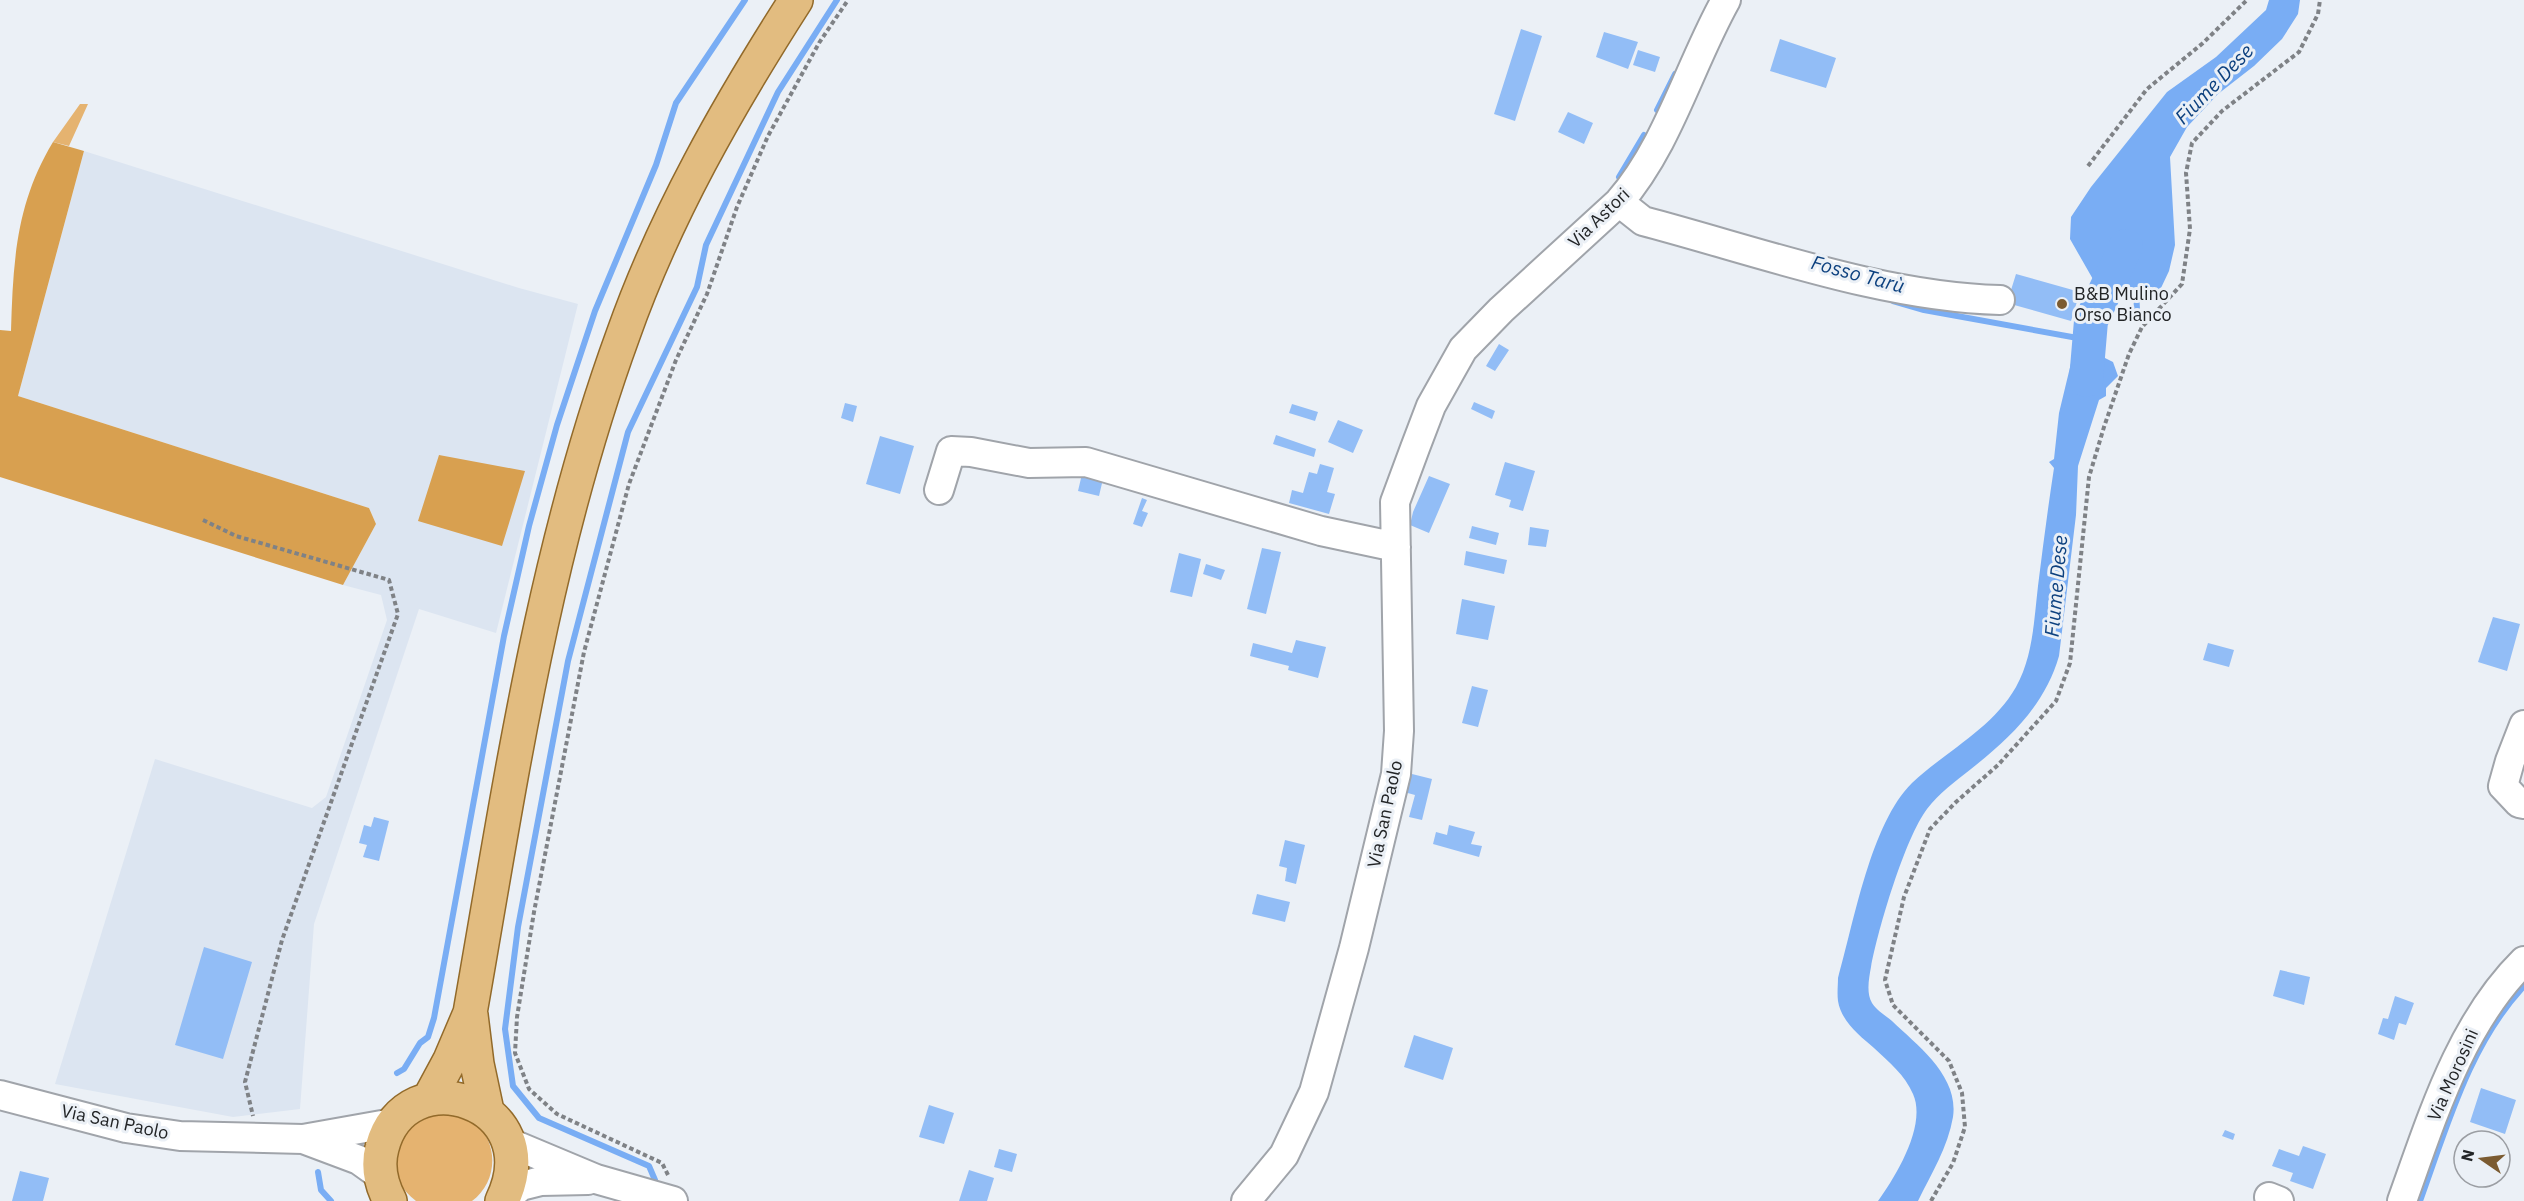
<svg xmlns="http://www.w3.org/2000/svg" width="2524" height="1201" font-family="'IBM Plex Sans',sans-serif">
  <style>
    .built { fill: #dce5f1 }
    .green { fill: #e5b370 }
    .forest { fill: #d8a050 }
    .water { fill: #79adf4 }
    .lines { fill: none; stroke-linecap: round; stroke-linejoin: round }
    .stream { stroke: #79adf4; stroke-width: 6 }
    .river { stroke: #79adf4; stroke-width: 34 }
    .building { fill: #92bdf6 }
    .minor-casing { stroke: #a0a4aa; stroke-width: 32 }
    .major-casing { stroke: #926a2a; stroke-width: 36 }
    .path { stroke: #7f8286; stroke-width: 4; stroke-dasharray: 4.5 3; stroke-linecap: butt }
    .minor { stroke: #fff; stroke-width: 28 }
    .major { stroke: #e2bc80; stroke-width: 33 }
    .poi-dot { fill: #7b5b31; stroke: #ebf0f6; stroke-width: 2 }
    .labels { text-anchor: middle; stroke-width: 6; stroke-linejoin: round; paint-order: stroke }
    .street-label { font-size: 18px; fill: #222426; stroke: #ebf0f6 }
    .poi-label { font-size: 18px; fill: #222426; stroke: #ebf0f6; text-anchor: start }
    .water-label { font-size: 20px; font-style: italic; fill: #0d417f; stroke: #ebf0f6 }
  </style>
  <rect width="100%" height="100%" fill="#ebf0f6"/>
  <path class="built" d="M84 151 519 288 578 304 496 633 419 609 314 924 300 1109 233 1117 55 1084 155 759 312 808 326 797 387 620 381 595 343 585 376 524 369 508 18 396Z"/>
  <path class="green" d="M80 104H88L69 146 53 142Z
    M444 1113C455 1115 466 1116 475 1123 500 1144 497 1183 472 1201H416C375 1169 397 1121 444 1113Z"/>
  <path class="forest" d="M53 142 84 151 18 396 369 508 376 524 343 585 0 477V330L11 331C13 262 16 203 53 142Z
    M439 455 525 471 502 546 418 521Z"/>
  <path class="water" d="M2269 0H2300L2298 14 2282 39 2254 66 2218 94 2187 127 2170 157 2175 245 2169 271 2161 288 2148 296 2131 297 2113 292 2094 281 2070 239 2071 217 2091 187 2167 92 2216 57 2266 10Z
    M2079 330 2099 339 2103 357 2113 362 2118 376 2106 388V396L2099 400 2078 466 2076 515 2059 656C2045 705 2010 738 1971 769 1956 781 1939 793 1927 809 1905 838 1878 929 1871 967 1869 978 1866 993 1872 1003 1876 1010 1886 1016 1892 1021 1918 1046 1959 1076 1953 1117 1948 1147 1931 1174 1918 1201H1878C1896 1176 1927 1125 1913 1094 1905 1075 1889 1062 1874 1048 1860 1036 1841 1021 1838 1001 1837 993 1838 985 1838 978 1854 922 1871 823 1912 783 1946 751 1992 729 2016 687 2033 657 2034 620 2038 586 2043 546 2048 507 2054 468L2049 462 2054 459 2059 413Z"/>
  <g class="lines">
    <path class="stream" d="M1657 110 1675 74
      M1619 177 1644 135
      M2136 290 2137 310
      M1893 301 1924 310 2083 339
      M397 1073 404 1069 420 1043 428 1037 434 1018 504 636 529 526 557 425 595 311 656 165 676 103 745 0
      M318 1172 321 1190 331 1201
      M655 1180 649 1166 539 1118 513 1086 505 1029 518 927 568 661 628 432 697 287 706 245 778 92 837 0
      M2420 1201C2447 1127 2469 1045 2524 986"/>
    <path class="river" d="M2086 380 2091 321 2126 246"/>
  </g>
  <path class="building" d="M1521 29 1542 36 1515 121 1494 114Z
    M1604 32 1638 42 1628 69 1596 57Z
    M1780 39 1836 58 1826 88 1770 71Z
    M1638 50 1660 57 1655 72 1633 65Z
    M1568 112 1593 123 1584 144 1558 132Z
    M2016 274 2080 292 2071 321 2007 303Z
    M1499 344 1509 350 1495 371 1486 366Z
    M1474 402 1495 411 1492 419 1471 409Z
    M845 403 857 406 853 422 841 418Z
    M1292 404 1318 412 1315 421 1289 413Z
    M1338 420 1363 430 1353 453 1328 442Z
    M1276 435 1316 449 1314 457 1273 444Z
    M880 436 914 446 900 494 866 484Z
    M1505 462 1535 471 1523 511 1509 507 1511 500 1495 495Z
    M1320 464 1334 468 1327 492 1335 494 1329 514 1289 503 1292 490 1303 493 1309 472 1317 474Z
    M1082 474 1103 479 1099 496 1078 491Z
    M1429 476 1450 484 1429 533 1410 525 1413 512Z
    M1142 498 1147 500 1142 511 1148 513 1142 527 1133 524Z
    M1472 526 1499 533 1496 545 1469 538Z
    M1530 527 1549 530 1546 547 1528 545Z
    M1262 548 1281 552 1266 614 1247 609Z
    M1466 551 1507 560 1504 574 1464 565Z
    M1179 553 1201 559 1192 597 1170 592Z
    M1206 564 1225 570 1221 580 1203 574Z
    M1462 599 1495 606 1488 640 1456 634Z
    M2493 617 2520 624 2507 671 2478 662Z
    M1296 640 1326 647 1318 678 1288 670 1289 666 1250 656 1253 643 1292 653Z
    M2208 643 2234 650 2229 667 2203 660Z
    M1472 686 1488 690 1478 727 1462 723Z
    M1408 773 1432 779 1422 820 1409 817 1415 795 1404 792Z
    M374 817 389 821 379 861 363 857 367 845 359 843 364 825 371 827Z
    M1449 825 1475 832 1471 844 1482 846 1479 857 1433 844 1436 832 1447 835Z
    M1285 840 1305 845 1296 884 1285 881 1287 868 1279 866Z
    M1257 894 1290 902 1285 922 1252 914Z
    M204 947 252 962 223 1059 175 1045Z
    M2280 970 2310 977 2304 1005 2273 996Z
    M2395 996 2414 1003 2406 1025 2399 1023 2394 1040 2378 1034 2383 1018 2388 1019Z
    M1414 1035 1453 1048 1443 1080 1404 1067Z
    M2481 1088 2516 1100 2505 1134 2470 1122Z
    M929 1105 954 1113 944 1144 919 1137Z
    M2225 1130 2235 1134 2233 1140 2222 1136Z
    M2303 1146 2326 1154 2313 1189 2290 1181 2293 1173 2272 1166 2279 1149 2299 1156Z
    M999 1149 1017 1154 1012 1172 994 1167Z
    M969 1170 994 1178 987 1201H959Z
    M20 1171 49 1178 43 1201H12Z"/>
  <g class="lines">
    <defs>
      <path id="minor" d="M1619 202 1643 221C1757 251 1882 297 2000 300
        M939 490 951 451 971 452 1029 463 1086 462 1321 531 1396 547
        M2524 725 2510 761 2503 786 2519 803 2524 804
        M0 1095 126 1128 180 1136 303 1139 393 1123
        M303 1139 359 1160 380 1175
        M510 1143 596 1179 673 1201
        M2269 1197 2279 1201
        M503 1201 521 1186 541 1181 588 1180
        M1246 1201 1284 1155 1314 1092 1354 948 1396 774 1399 731 1395 502 1415 448 1431 406 1463 349 1501 310 1619 202C1669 144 1689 66 1726 0
        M2402 1201C2432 1118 2460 1024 2524 961"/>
      <path id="major" d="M471 1015 477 1064 487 1111
        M429 1099 450 1060 470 1013C510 785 543 554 623 335 665 216 728 106 796 0
        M390 1201C381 1184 377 1166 382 1148 405 1056 550 1101 502 1201"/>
    </defs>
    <use href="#minor" class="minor-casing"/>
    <use href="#major" class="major-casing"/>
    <path class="path" d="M2088 166 2147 89 2203 43 2247 0
      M203 520 236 536 389 580 398 614 282 940 245 1082 253 1116
      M668 1175 662 1163 557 1114 529 1089 515 1053 517 1017 534 912 584 652 629 484 676 360 707 294 737 207 768 136 819 43 848 0
      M1931 1201 1953 1163 1965 1127 1962 1093 1949 1061 1893 1005 1885 980 1904 897 1930 829 1956 802 1998 765 2056 701 2070 663 2089 477 2104 427 2129 354 2142 327 2182 284 2190 229 2186 173 2192 143 2222 111 2299 52 2318 14 2320 0"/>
    <use href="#minor" class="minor"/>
    <use href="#major" class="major"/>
  </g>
  <circle class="poi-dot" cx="2062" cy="304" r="6"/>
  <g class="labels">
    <g class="street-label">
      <text transform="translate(1599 218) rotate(-44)" y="6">Via Astori</text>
      <text transform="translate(1385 814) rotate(-78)" y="6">Via San Paolo</text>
      <text transform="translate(2453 1075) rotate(-66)" y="6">Via Morosini</text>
      <text transform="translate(115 1122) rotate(12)" y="6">Via San Paolo</text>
    </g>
    <g class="poi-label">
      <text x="2074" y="300">B&amp;B Mulino<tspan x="2074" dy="21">Orso Bianco</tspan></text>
    </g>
    <g class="water-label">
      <text transform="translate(2214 84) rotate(-46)" y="7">Fiume Dese</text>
      <text transform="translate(1858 274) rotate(15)" y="7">Fosso Tarù</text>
      <text transform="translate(2056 586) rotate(-85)" y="7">Fiume Dese</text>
    </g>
  </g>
  <g transform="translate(2482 1159) rotate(284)"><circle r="28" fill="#ebf0f6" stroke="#9b9ea3" stroke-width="1.5"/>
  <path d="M0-4.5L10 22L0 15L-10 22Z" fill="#7b5b31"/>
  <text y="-9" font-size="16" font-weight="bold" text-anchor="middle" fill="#222426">N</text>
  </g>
</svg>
